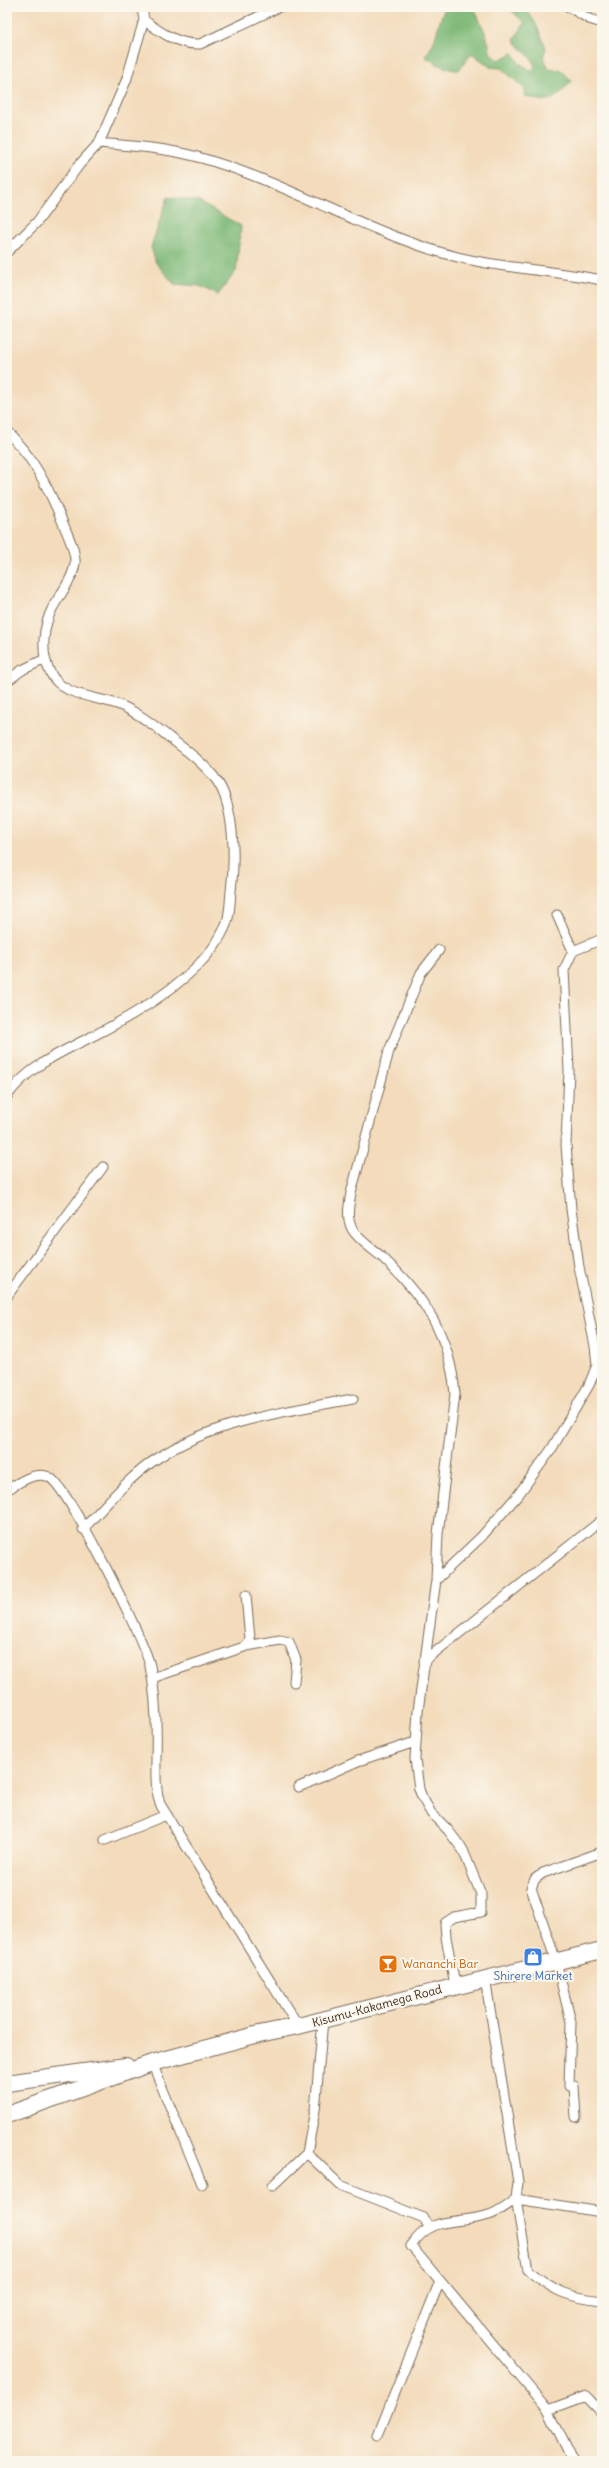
<svg xmlns="http://www.w3.org/2000/svg" width="609" height="2468" font-family="Delius,sans-serif">
  <style>
    .forest { fill: #7fba78; stroke: #5d724b }
    .lines { fill: none; stroke-linecap: round; stroke-linejoin: round }
    .street-casing { stroke: #7b6855; stroke-width: 11 }
    .highway-casing { stroke: #7b6855; stroke-width: 18 }
    .street { stroke: #fff; stroke-width: 9 }
    .highway { stroke: #fff; stroke-width: 16 }
    .labels { text-anchor: middle; stroke-width: 4; stroke-linejoin: round; paint-order: stroke }
    .food-label { font-size: 12px; fill: #c56008; stroke: #fbf7ec; text-anchor: start }
    .shop-label { font-size: 12px; fill: #366cbe; stroke: #fbf7ec }
    .street-label { font-size: 12px; fill: #3b2a1e; stroke: #fbf7ec }
  </style>
  <rect width="100%" height="100%" fill="#fbf7ec"/>
  <filter id="ink" filterUnits="userSpaceOnUse"><feTurbulence type="fractalNoise" baseFrequency=".025" numOctaves="2"/><feDisplacementMap in="SourceGraphic" scale="8" xChannelSelector="R" yChannelSelector="G"/><feConvolveMatrix kernelMatrix="1 2 1 2 8 2 1 2 1" color-interpolation-filters="sRGB"/></filter>
  <filter id="wash" filterUnits="userSpaceOnUse"><feTurbulence type="fractalNoise" baseFrequency=".012" numOctaves="4" result="noise"/><feDisplacementMap in="SourceGraphic" scale="16" xChannelSelector="R" yChannelSelector="G"/><feGaussianBlur stdDeviation="0.9" result="paint"/><feColorMatrix in="noise" values="0 0 0 0 0 0 0 0 0 0 0 0 0 0 0 0 0 1.4 0 .05"/><feComposite in="paint" operator="in"/></filter>
  <g filter="url(#wash)">
    <rect width="100%" height="100%" fill="#f3dbbb"/>
    <path class="forest" d="M446 7H474C479 22 490 38 490 53L499 60 513 53 519 63 532 71 535 66C530 54 520 50 514 39L525 23 508 7 524 8C536 20 539 32 546 48L543 57 550 70 560 69 572 81C554 100 551 105 525 96V89L501 68 490 67 472 53 459 70C447 71 435 63 425 56 439 41 436 23 446 7Z
      M168 197 197 201 241 226 236 271 218 295 200 286 174 284 156 263 151 247Z"/>
  </g>
  <g filter="url(#ink)">
    <g class="lines">
      <defs>
        <path id="street" d="M569 7 589 19 602 23
          M144 20C161 33 179 45 200 44L279 7
          M99 143C131 146 164 148 194 156 277 178 351 224 433 250 487 268 546 269 602 280
          M7 252 37 222 79 165 99 143 126 81 144 20 142 7
          M7 432C14 440 22 447 28 456 44 478 55 503 65 528 69 538 76 552 75 563 73 579 61 593 53 607 43 626 40 653 50 672 61 696 94 696 117 704 136 711 154 725 170 738 186 750 205 764 217 781 235 807 235 860 231 891 230 902 230 912 227 922 209 973 133 1016 87 1039 57 1054 27 1068 7 1096
          M7 681 22 670 45 659
          M439 950 421 973 389 1051 351 1193C349 1205 346 1217 352 1229 359 1241 373 1249 383 1258 425 1297 450 1336 455 1394L438 1534 436 1580 418 1711 415 1759 419 1789 422 1797 431 1813 448 1830 463 1850 481 1894V1912L454 1917 445 1923 446 1937 455 1985
          M573 951 602 939
          M7 1296 103 1167
          M7 1490C19 1482 35 1471 49 1477 68 1486 144 1639 150 1666 156 1695 157 1727 156 1757 156 1774 155 1788 160 1804L298 2026
          M83 1529C108 1503 130 1475 161 1456 218 1420 288 1411 353 1399
          M436 1580 482 1536 518 1495 551 1450 589 1385 597 1365 595 1346 579 1267 571 1209 566 1145 569 1070 564 970 573 951 557 915
          M247 1646 280 1640 289 1642 296 1660 294 1682
          M424 1661 602 1520
          M152 1678 247 1646 250 1639 246 1595
          M299 1787 358 1761 415 1742
          M105 1840 166 1815
          M485 1978 518 2182 516 2199C507 2205 499 2212 489 2215 458 2225 432 2214 411 2246L548 2410 586 2396 602 2413
          M152 2063 202 2184
          M576 2117 574 2086H569L571 2022 556 1961 531 1888 535 1879 543 1873 602 1852
          M307 2153 340 2185 424 2218 429 2227
          M272 2186 307 2153 315 2110 323 2020
          M602 2212 516 2199 528 2270C555 2292 568 2297 602 2301
          M548 2410 573 2461
          M378 2435 440 2281"/>
        <path id="highway" d="M7 2083 126 2066
          M7 2115 152 2063 259 2034 298 2026 602 1950"/>
      </defs>
      <use href="#street" class="street-casing"/>
      <use href="#highway" class="highway-casing"/>
      <use href="#street" class="street"/>
      <use href="#highway" class="highway"/>
    </g>
  </g>
  <defs>
    <symbol id="shop-square" viewBox="-11 -11 22 22"><rect x="-9" y="-9" width="18" height="18" rx="4" fill="#3f7fe0" stroke="#fbf7ec"/><path d="M-5-2.5h2.3a2.7 3.5 0 0 1 5.4 0H5L5.5 6h-11ZM-1.5-2.5h3a1.5 2.3 0 0 0-3 0Z" fill="#fff"/></symbol>
    <symbol id="bar-square" viewBox="-11 -11 22 22"><rect x="-9" y="-9" width="18" height="18" rx="4" fill="#e8710a" stroke="#fbf7ec"/><path d="M-6-5H6L.8 .8V4.5H3.5V6h-7V4.5H-.8V.8Z" fill="#fff"/></symbol>
  </defs>
  <g fill-rule="evenodd">
    <use href="#shop-square" x="522" y="1946" width="22" height="22"/>
    <use href="#bar-square" x="377" y="1953" width="22" height="22"/>
  </g>
  <g class="labels">
    <g class="food-label">
      <text x="402" y="1968">Wananchi Bar</text>
    </g>
    <g class="shop-label">
      <text x="533" y="1980">Shirere Market</text>
    </g>
    <g class="street-label">
      <text transform="translate(377 2006) rotate(-15)" y="4">Kisumu-Kakamega Road</text>
    </g>
  </g>
  <rect width="609" height="2468" fill="none" stroke="#fbf7ec" stroke-width="24"/>
</svg>
